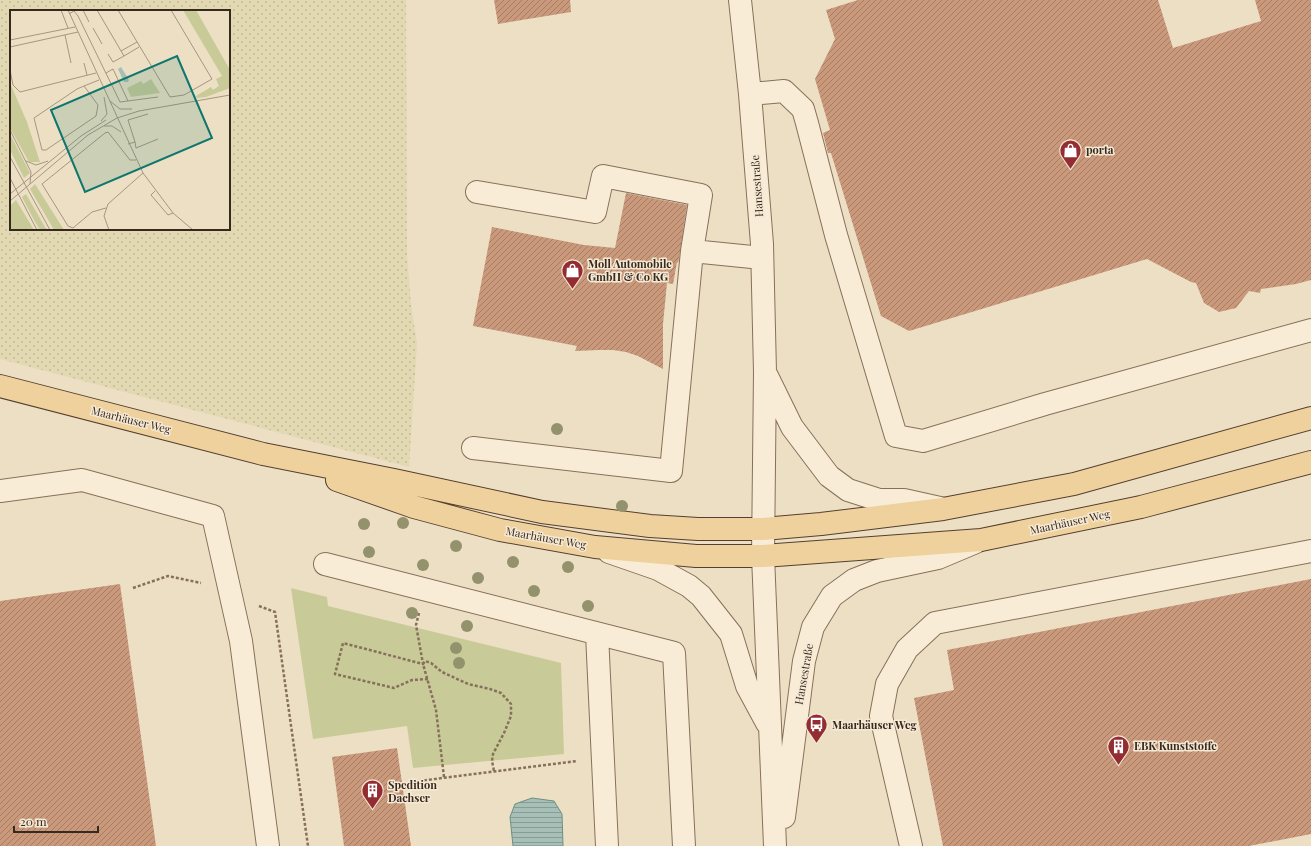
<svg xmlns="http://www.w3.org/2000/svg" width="1311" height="846" font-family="'Playfair Display',serif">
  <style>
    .farmland { fill: url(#farmland-dots); fill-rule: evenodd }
    .grass { fill: #c8cb98 }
    .water { fill: url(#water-rules); stroke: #6d8e84 }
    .building { fill: url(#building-hatch) }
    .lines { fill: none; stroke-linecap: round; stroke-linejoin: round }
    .minor-casing { stroke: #87705b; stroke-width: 24 }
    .major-casing { stroke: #553f2f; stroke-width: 24 }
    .path { stroke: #87705b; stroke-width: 2.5; stroke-dasharray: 3 2; stroke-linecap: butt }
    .minor { stroke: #f8ecd7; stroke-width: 22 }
    .major { stroke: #efd19d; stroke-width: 22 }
    .tree { fill: #93926d }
    .labels { text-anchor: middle; stroke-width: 3; stroke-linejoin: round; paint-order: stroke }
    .poi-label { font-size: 11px; font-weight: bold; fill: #38291f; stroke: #f5e9d4; text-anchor: start }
    .street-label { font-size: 11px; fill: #38291f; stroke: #f5e9d4 }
    .inset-road { fill: none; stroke: #a59682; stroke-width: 1 }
    .view { fill: #0f766e; fill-opacity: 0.15; stroke: #0f766e; stroke-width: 2 }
    .inset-edge { fill: none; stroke: #38291f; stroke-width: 2 }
  </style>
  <defs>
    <pattern id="farmland-dots" width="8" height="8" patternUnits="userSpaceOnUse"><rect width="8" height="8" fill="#e2d8b2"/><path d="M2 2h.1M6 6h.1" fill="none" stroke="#c3b999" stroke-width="1.8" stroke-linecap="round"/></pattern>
    <pattern id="water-rules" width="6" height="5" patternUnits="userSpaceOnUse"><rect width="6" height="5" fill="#a6c0b7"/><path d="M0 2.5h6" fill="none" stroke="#889c94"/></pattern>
    <pattern id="building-hatch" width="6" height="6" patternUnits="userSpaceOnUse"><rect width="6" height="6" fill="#ca987b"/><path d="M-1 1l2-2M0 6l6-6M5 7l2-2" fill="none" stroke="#a57c64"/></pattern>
  </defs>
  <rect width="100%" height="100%" fill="#eddfc4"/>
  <path class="farmland" d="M0 0H406L407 254 411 305 417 343 409 467 0 359ZM11 11H229V229H11Z"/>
  <path class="grass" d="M291 588 327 597 328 606 561 663 564 754 413 768 407 726 313 739Z"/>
  <path class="water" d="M532 798 554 801 562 814 563 846H513L510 817 515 804Z"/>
  <path class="building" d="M494 0H570L571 12 498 24Z
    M858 0H1158L1173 48 1261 21 1255 0H1311V280L1296 284 1261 289 1260 293 1249 291 1236 308 1219 312 1204 303 1196 283 1191 282 1147 259 909 331 881 316 831 153H828L823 133 830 130 815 79 835 39 826 10Z
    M626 193 687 205 679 259 678 263 677 262 673 284 667 283 663 324V369L638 356 626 352 613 350H599L575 351 577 346 473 326 492 227 584 245 615 248Z
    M1311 579V834L1249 846H943L914 698 954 690 947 650Z
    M120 584 156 846H0V601Z
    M397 748 411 846H344L332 757Z"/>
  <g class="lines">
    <defs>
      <path id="minor" d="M740 0 750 94 762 244 765 372 763 556 775 846
        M750 94 784 91 803 109 807 123 836 235 896 436 923 441 1045 404 1311 330
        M477 192 595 212 603 176 701 195 692 251
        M767 376 792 427 829 476 848 490 879 500H904L940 508
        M473 448 671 471 692 251 762 258
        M0 491 82 480 213 516 241 641 268 846
        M609 552 658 569 689 586 701 596 731 634 747 686 767 723
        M325 564 674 653 684 846
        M597 634 607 846
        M784 817 804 661 813 627 832 596 854 580 877 571 938 558 976 542
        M911 846 881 716 887 684 907 649 935 623 1311 551"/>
      <path id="major" d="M0 386 263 454 394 480 542 512 650 526 698 529H763L821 524 943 509 1074 484 1311 418
        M337 480 414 507 500 530 595 547 696 556H763L981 540 1141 507 1311 462"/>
    </defs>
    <use href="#minor" class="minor-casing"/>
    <use href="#major" class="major-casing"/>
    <path class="path" d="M133 588 168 576 201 583
      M259 606 275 612 308 846
      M419 613 416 625 423 664 343 643 335 674 394 688 412 680 428 679
      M444 777 436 710 423 664 425 661 431 663 442 672 468 684 490 689 501 693 511 704V716L504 733 493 754 492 761 494 771
      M419 781 577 761"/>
    <use href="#minor" class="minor"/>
    <use href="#major" class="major"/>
  </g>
  <g class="tree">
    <circle cx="557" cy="429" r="6"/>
    <circle cx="622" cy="506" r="6"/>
    <circle cx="403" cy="523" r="6"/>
    <circle cx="364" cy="524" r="6"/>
    <circle cx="456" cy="546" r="6"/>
    <circle cx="369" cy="552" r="6"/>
    <circle cx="513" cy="562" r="6"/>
    <circle cx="423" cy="565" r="6"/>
    <circle cx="568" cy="567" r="6"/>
    <circle cx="478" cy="578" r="6"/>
    <circle cx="534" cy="591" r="6"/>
    <circle cx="588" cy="606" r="6"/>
    <circle cx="412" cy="613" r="6"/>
    <circle cx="467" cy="626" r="6"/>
    <circle cx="456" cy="648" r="6"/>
    <circle cx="459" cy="663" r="6"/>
  </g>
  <defs>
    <symbol id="shop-pin" viewBox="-11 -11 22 30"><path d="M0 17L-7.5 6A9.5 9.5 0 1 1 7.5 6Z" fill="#942d33" stroke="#f5e9d4"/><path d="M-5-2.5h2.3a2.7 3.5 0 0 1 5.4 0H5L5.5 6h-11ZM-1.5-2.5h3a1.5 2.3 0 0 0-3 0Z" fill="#fff"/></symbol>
    <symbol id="bus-pin" viewBox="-11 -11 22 30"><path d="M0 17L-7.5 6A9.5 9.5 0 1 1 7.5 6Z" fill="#942d33" stroke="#f5e9d4"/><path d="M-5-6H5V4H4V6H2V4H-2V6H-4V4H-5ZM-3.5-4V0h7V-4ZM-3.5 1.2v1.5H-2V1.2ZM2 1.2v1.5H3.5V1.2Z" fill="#fff"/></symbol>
    <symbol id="building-pin" viewBox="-11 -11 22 30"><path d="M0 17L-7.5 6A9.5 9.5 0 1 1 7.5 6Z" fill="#942d33" stroke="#f5e9d4"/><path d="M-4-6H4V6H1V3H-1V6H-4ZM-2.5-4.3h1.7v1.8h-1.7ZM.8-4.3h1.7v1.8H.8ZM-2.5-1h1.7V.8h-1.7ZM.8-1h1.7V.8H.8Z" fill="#fff"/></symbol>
  </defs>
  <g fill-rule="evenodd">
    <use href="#shop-pin" x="1058" y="138" width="25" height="34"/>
    <use href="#shop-pin" x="560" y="258" width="25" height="34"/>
    <use href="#bus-pin" x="804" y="712" width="25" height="34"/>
    <use href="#building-pin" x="1106" y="734" width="25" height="34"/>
    <use href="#building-pin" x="360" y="778" width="25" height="34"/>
  </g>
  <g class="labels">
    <g class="poi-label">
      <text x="1086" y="154">porta</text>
      <text x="588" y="268">Moll Automobile<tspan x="588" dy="13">GmbH &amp; Co KG</tspan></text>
      <text x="832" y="729">Maarhäuser Weg</text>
      <text x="1134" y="750">EBK Kunststoffe</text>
      <text x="388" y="789">Spedition<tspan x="388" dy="13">Dachser</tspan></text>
    </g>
    <g class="street-label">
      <text transform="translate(757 186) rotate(-94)" y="4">Hansestraße</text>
      <text transform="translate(131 420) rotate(14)" y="4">Maarhäuser Weg</text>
      <text transform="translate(1070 522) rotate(-12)" y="4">Maarhäuser Weg</text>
      <text transform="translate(546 538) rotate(10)" y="4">Maarhäuser Weg</text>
      <text transform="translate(804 674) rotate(-80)" y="4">Hansestraße</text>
    </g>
  </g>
  <g transform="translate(10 10)">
    <rect width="220" height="220" fill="#eddfc4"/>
    <path d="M173 0H186L220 60V78L196 87 187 88 186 86 201 77 203 80 209 76 206 69 212 66ZM141 69 150 83 121 87 117 78 131 71 133 74Z" fill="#c8cb98"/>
    <path d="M0 73 17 112 30 152H19L0 118ZM0 124 20 163 14 168 0 140ZM25 174 54 220H44L33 201 20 179ZM16 184 35 217 38 220H30L24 210 12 187ZM6 190 24 220H0V196Z" fill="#c8cb98"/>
    <path d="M111 57 119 70 118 72H114L108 59Z" fill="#a6c0b7"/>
    <path class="inset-road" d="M51 0 58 18M58 0 133 163 163 203 183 220M73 0 79 12M87 0 114 46 103 52 98 44M108 0 160 87 174 85 202 69 161 0M59 4 64 1 68 6 110 92 148 87M83 18 92 34M55 25 61 53M0 30 65 17M0 37 68 22M111 41 127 32M114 46 129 37M74 53 77 65M0 60 3 75 10 82 86 63M96 63 103 59 118 91M74 76 88 95 86 106 36 140H32L24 108 67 79 74 76 89 70M100 91 110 99H122M91 111 97 104 94 87M94 116H102L111 122M0 120 21 162 20 174M125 132 126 138 148 129M118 134 125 132 118 110 138 104M0 147 40 220M16 151 26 155 38 151M0 168 27 220M145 181 141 185 158 205 163 203M0 184 71 126 96 110M0 191 78 125 107 108 129 101 220 85M96 198 82 202 63 218 58 216 32 174 95 123 98 122 120 150H126M99 220 94 206 98 194 133 163"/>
    <path class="view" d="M167 46 202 128 75 182 41 100Z"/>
    <rect width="220" height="220" class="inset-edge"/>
  </g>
  <path d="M14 826v6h84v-6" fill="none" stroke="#38291f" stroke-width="2"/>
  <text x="20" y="826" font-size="12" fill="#38291f" stroke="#f5e9d4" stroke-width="3" paint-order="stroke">20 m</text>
</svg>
